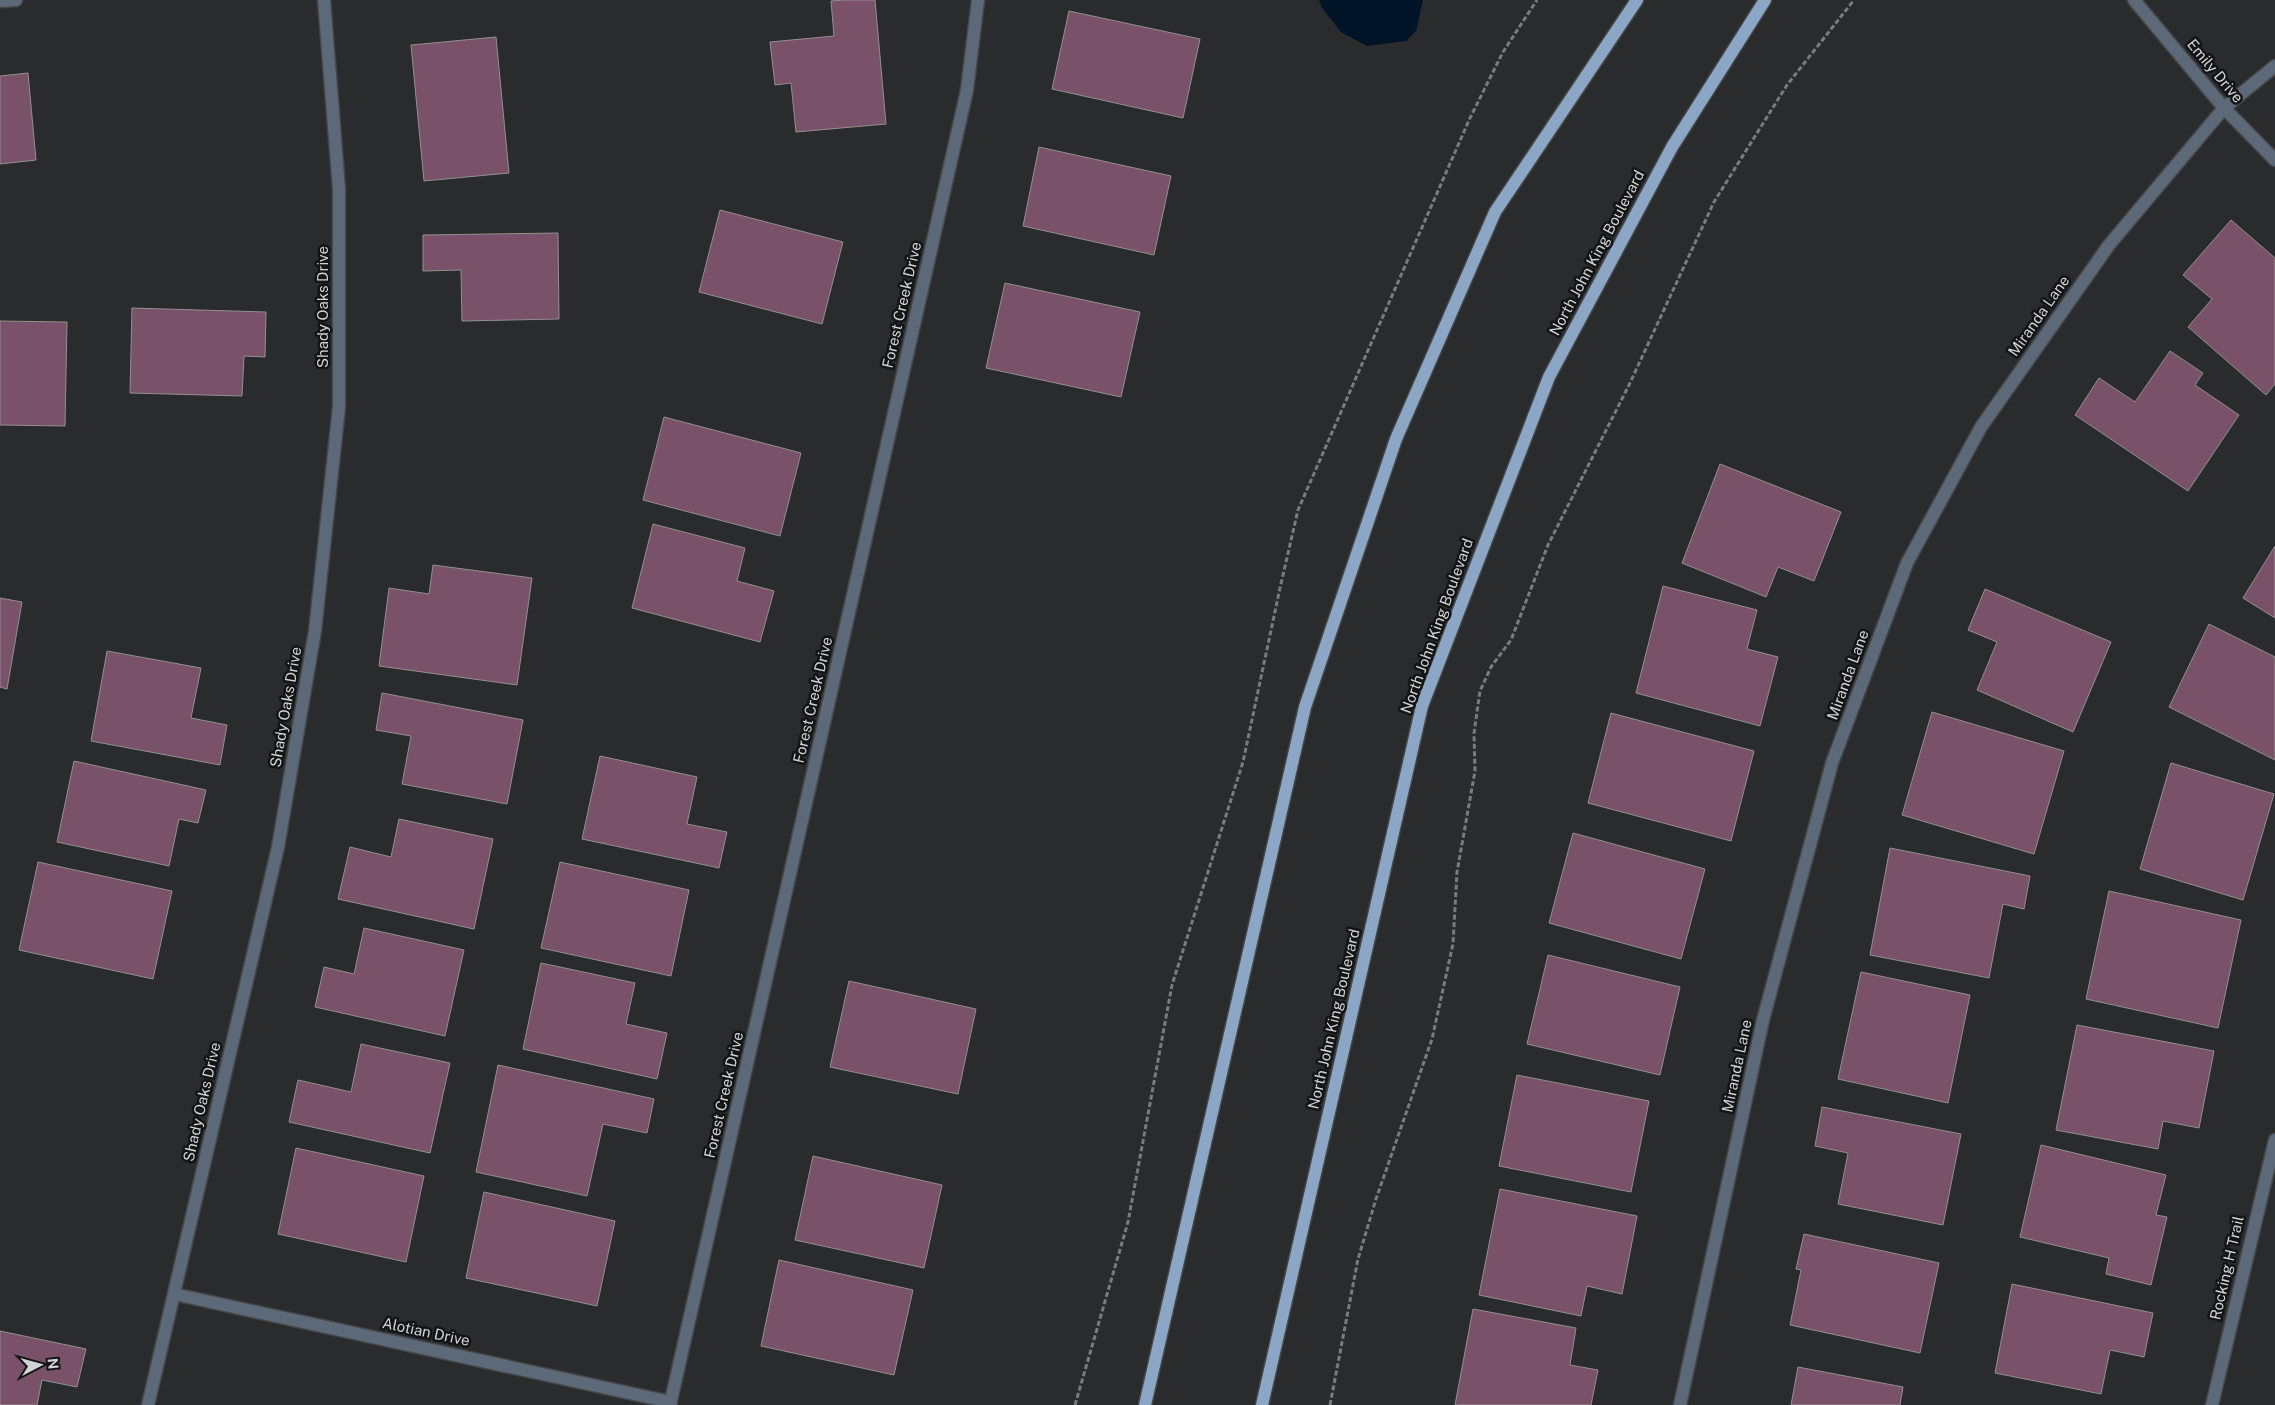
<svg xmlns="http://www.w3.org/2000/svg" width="2275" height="1405" font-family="'Public Sans',sans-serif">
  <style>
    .water { fill: #001427 }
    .building { fill: #795169; stroke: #939091 }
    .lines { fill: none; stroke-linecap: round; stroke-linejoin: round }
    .minor-casing { stroke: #454648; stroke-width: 15 }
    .major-casing { stroke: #454648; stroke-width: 15 }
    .path { stroke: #7a7b7d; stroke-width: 3; stroke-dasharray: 5 2.5; stroke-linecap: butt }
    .minor { stroke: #5c6979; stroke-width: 12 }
    .major { stroke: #8ca7c6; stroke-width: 12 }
    .labels { text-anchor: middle; stroke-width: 5; stroke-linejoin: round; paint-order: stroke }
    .street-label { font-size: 15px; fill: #d2d3d4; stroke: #131415 }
  </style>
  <rect width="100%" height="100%" fill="#2a2b2d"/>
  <path class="water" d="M1319 0H1423L1416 31 1406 41 1367 46 1341 32 1322 8Z"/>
  <path class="building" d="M843 0H875L886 124 796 132 791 83 775 85 770 42 834 36 831 1Z
    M1069 11 1200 39 1183 118 1052 89Z
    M496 37 509 173 424 181 411 45Z
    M28 73 36 160 0 164V76Z
    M1039 147 1171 176 1154 255 1023 226Z
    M720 210 843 242 822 324 699 292Z
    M2231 220 2275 258V384L2266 395 2188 327 2212 299 2183 275Z
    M558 233 559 319 462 321 461 270 423 271V235Z
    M1005 283 1140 312 1121 397 986 368Z
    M132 308 266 312 265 357 244 356 242 396 130 393Z
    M0 321 67 322 65 426 0 425Z
    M2170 351 2203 373 2195 385 2239 415 2188 491 2075 415 2099 378 2135 402Z
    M664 417 801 453 780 536 643 500Z
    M1720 464 1841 512 1814 581 1778 567 1766 597 1682 563Z
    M653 524 745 548 737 581 774 591 760 642 632 608Z
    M2275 546V618L2243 598Z
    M433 565 532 578 517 685 379 666 389 588 429 594Z
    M1663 586 1757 610 1747 649 1778 657 1760 726 1636 693Z
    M1985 589 2111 642 2073 732 1977 690 1997 642 1968 630Z
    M0 598 22 602 7 689 0 687Z
    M2209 624 2275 657V760L2169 707Z
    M107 651 201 668 191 718 227 725 220 765 91 741Z
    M382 693 523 720 507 804 402 784 411 736 376 730Z
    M1932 712 2064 751 2034 854 1902 815Z
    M1611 713 1754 751 1731 841 1588 803Z
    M600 756 697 777 687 824 727 832 719 868 582 839Z
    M74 761 206 790 198 823 179 819 169 866 57 842Z
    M2171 763 2274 794 2243 900 2140 869Z
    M399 819 493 839 474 929 338 899 350 847 391 857Z
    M1573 833 1705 869 1681 959 1549 923Z
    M1890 848 2030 876 2024 909 2003 904 1989 978 1870 955Z
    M38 862 172 891 153 979 19 950Z
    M560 862 689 890 671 976 541 948Z
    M2109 891 2241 920 2218 1028 2086 999Z
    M364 928 464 950 445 1036 315 1007 324 967 354 974Z
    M1548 955 1680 987 1660 1075 1527 1044Z
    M541 963 635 983 626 1024 667 1033 657 1079 523 1049Z
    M1861 972 1970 995 1948 1103 1838 1079Z
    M849 981 976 1009 958 1094 830 1067Z
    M2077 1025 2214 1051 2199 1128 2163 1121 2158 1149 2056 1130Z
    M361 1044 450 1063 430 1153 289 1122 298 1080 351 1092Z
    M498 1065 654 1099 647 1133 603 1124 587 1196 476 1172Z
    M1517 1075 1649 1101 1631 1192 1499 1166Z
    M1822 1107 1961 1134 1943 1225 1838 1204 1848 1153 1815 1146Z
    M2041 1145 2166 1175 2156 1215 2167 1217 2151 1285 2106 1274 2109 1258 2020 1237Z
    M296 1148 424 1176 406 1262 278 1234Z
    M813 1156 942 1185 924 1268 795 1240Z
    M1500 1189 1637 1216 1622 1294 1587 1286 1581 1316 1479 1295Z
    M484 1192 615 1221 597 1306 466 1278Z
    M1804 1234 1939 1263 1920 1353 1790 1325 1801 1270 1796 1269Z
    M779 1260 913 1290 894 1375 761 1346Z
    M2012 1284 2153 1313 2144 1357 2110 1350 2101 1394 1995 1373Z
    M1473 1309 1576 1328 1570 1365 1598 1370 1591 1405H1455Z
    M0 1331 86 1349 77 1387 42 1380 37 1405H0Z
    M1798 1367 1903 1387 1900 1405H1791Z"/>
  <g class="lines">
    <defs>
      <path id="minor" d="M2134 0 2224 108 2275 160
        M0 1 16 0
        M174 1294 671 1402
        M148 1405 278 847 315 631 339 407V189L324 0
        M670 1405 967 90 978 0
        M1680 1405 1763 1020 1832 763 1907 563 1981 427 2109 245 2224 108 2275 66
        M2212 1405 2275 1140"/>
      <path id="major" d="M1145 1405 1305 707 1396 439 1495 212 1637 0
        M1262 1405 1422 706 1549 377 1672 147 1765 0"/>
    </defs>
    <use href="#minor" class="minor-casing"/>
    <use href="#major" class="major-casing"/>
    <path class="path" d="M1075 1405 1128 1222 1172 985 1243 762 1280 588 1298 510 1470 118 1503 52 1537 0
      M1330 1405 1358 1259 1376 1199 1432 1039 1453 944 1457 872 1475 771 1474 733 1480 691 1491 667 1511 640 1548 545 1629 385 1714 202 1787 85 1854 0"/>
    <use href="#minor" class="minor"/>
    <use href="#major" class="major"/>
  </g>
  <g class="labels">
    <g class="street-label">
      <text transform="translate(2215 71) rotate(50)" y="5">Emily Drive</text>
      <text transform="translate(1597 253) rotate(-62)" y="5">North John King Boulevard</text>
      <text transform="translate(902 305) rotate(-77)" y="5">Forest Creek Drive</text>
      <text transform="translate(323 307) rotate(-90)" y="5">Shady Oaks Drive</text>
      <text transform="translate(2039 316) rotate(-55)" y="5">Miranda Lane</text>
      <text transform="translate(1437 626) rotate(-70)" y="5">North John King Boulevard</text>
      <text transform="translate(1848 675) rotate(-70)" y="5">Miranda Lane</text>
      <text transform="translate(813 700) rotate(-77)" y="5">Forest Creek Drive</text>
      <text transform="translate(286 707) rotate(-80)" y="5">Shady Oaks Drive</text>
      <text transform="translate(1334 1019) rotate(-77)" y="5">North John King Boulevard</text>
      <text transform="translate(1737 1066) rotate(-78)" y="5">Miranda Lane</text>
      <text transform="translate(724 1095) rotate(-77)" y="5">Forest Creek Drive</text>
      <text transform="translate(202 1102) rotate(-77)" y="5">Shady Oaks Drive</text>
      <text transform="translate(2227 1268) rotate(-77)" y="5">Rocking H Trail</text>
      <text transform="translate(426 1332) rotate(12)" y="5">Alotian Drive</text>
    </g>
  </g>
  <g transform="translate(40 1365) rotate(84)" stroke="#131415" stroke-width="4" paint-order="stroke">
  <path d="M0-4L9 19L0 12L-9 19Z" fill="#d2d3d4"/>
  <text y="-8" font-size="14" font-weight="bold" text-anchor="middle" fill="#d2d3d4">N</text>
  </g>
</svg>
